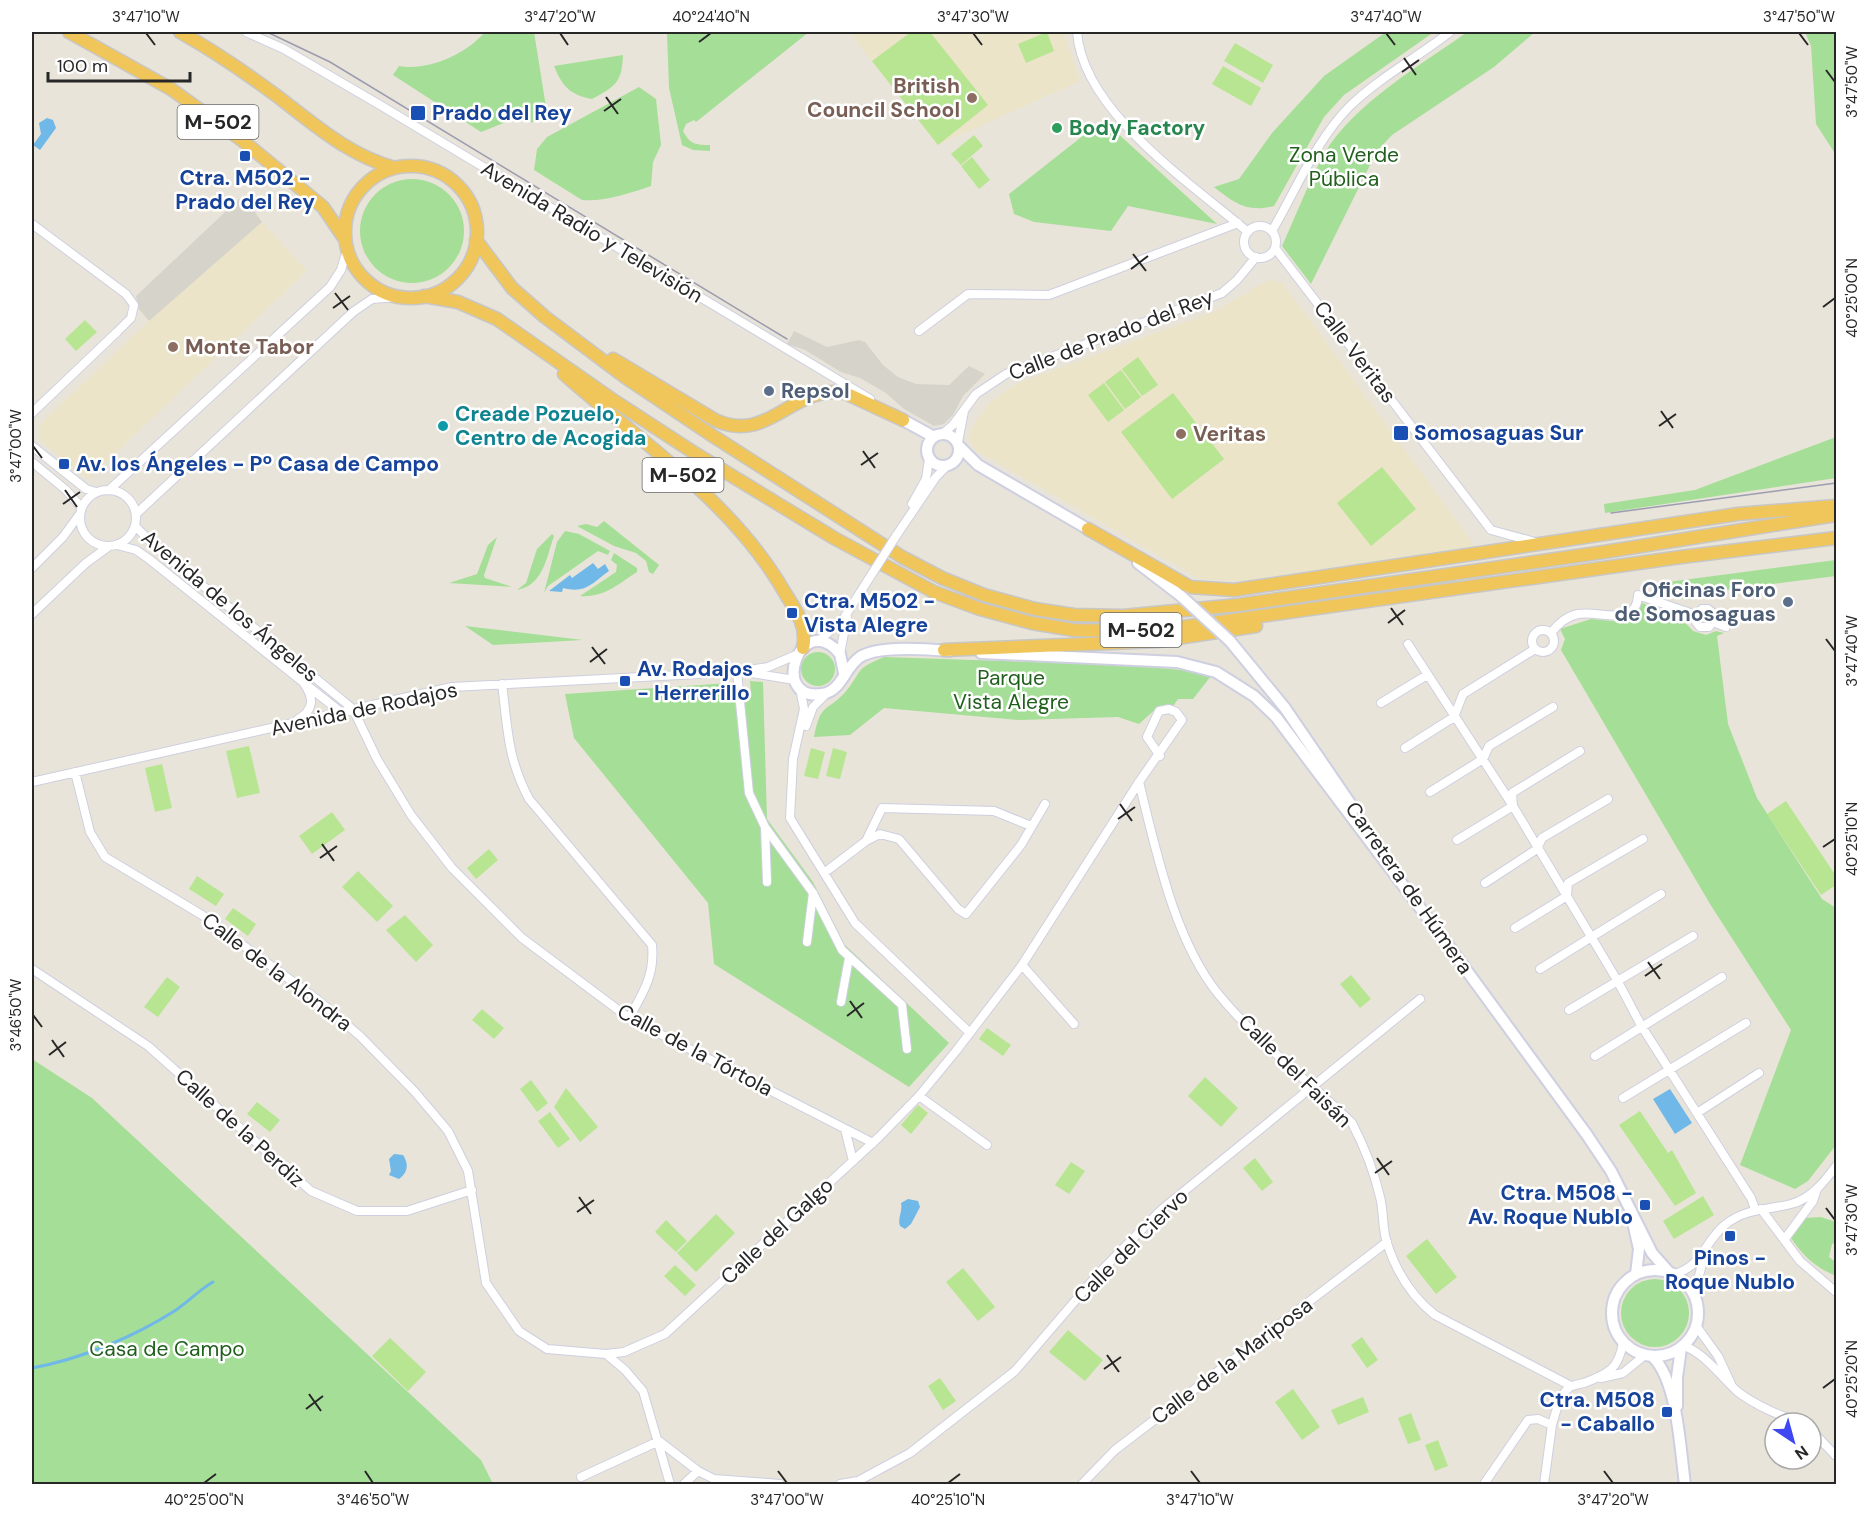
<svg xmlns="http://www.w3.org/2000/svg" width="1868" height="1516" font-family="'DM Sans',sans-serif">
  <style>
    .education { fill: #ebe4c8 }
    .green { fill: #a5de97 }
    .pitch { fill: #b7e592 }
    .plaza { fill: #d6d3cb }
    .water { fill: #6fb8e8 }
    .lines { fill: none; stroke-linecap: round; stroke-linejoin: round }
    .stream { stroke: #6fb8e8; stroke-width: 3 }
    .minor-casing { stroke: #cecfe0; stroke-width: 10 }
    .secondary-casing { stroke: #cecfe0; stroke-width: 14 }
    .trunk-casing { stroke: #c7c7c7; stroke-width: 15 }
    .minor { stroke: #fff; stroke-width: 8 }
    .secondary { stroke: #fff; stroke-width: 10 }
    .trunk { stroke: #f0c65a; stroke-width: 12 }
    .tram { stroke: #9c9cb1; stroke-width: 1.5 }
    .minor-bridge-casing { stroke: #cecfe0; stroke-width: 10; stroke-linecap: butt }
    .secondary-bridge-casing { stroke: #cecfe0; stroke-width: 14; stroke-linecap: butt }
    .minor-bridge { stroke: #fff; stroke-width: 8 }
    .secondary-bridge { stroke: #fff; stroke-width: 10 }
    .ticks { fill: none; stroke: #272727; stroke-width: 2 }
    .education-dot { fill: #8d6e63; stroke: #fff; stroke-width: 2 }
    .transit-dot { fill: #1a4fb4; stroke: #fff; stroke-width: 2 }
    .leisure-dot { fill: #2e9e5b; stroke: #fff; stroke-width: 2 }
    .service-dot { fill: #5c6f8a; stroke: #fff; stroke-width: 2 }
    .culture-dot { fill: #0f9aa8; stroke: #fff; stroke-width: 2 }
    .labels { text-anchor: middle; stroke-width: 5; stroke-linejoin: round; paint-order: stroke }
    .shield { fill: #fff; stroke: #686868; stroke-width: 1.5 }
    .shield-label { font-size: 20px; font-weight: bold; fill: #272727 }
    .education-label { font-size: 21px; font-weight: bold; fill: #785e54; stroke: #fff; text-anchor: start }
    .transit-label { font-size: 21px; font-weight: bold; fill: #164399; stroke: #fff; text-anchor: start }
    .leisure-label { font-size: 21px; font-weight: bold; fill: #27864d; stroke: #fff; text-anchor: start }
    .park-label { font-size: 21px; fill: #215f1c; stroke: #fff }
    .street-label { font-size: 21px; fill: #272727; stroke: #fff }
    .service-label { font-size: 21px; font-weight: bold; fill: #4e5e75; stroke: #fff; text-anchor: start }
    .culture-label { font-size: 21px; font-weight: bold; fill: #0d838f; stroke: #fff; text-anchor: start }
    .neatline { fill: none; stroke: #272727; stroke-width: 2 }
    .ticks-label { font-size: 15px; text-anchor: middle; fill: #272727 }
  </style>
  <rect width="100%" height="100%" fill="#e9e4d9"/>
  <path class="education" d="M849 32H1064L1080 81 938 145Z
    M262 222 307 271 88 479 43 443 39 438V427L45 419 149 321Z
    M1269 280 1282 282 1475 546 1242 581 1200 579 975 450 969 440 971 428 990 402 1016 384 1213 312Z"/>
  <path class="green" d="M485 32H534L546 107 532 123 526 114 481 132 393 75 399 66C429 71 466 54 485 32Z
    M809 32 696 122 694 120 686 124 683 131C690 144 695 145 710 145V151L693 150 682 145 669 88 667 33Z
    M1386 32H1434L1344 95 1324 117 1274 206C1247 213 1234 203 1214 187L1239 179 1272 133 1324 76Z
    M1467 32H1535L1494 67 1392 135 1377 151 1311 284 1282 246C1296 216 1308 183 1324 154 1354 103 1420 66 1467 32Z
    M1805 32H1836V155L1816 124 1811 46Z
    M623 55C622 82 616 86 592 99 570 95 562 86 554 66Z
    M639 87 656 99 661 145 653 162 651 186C630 193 604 202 582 200L534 170 537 149 547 137Z
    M1103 120 1217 224 1128 206 1111 231 1034 222 1014 214 1009 194Z
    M360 231a52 52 0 1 1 104 0a52 52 0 1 1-104 0Z
    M1836 437V478L1605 513 1604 504 1695 490Z
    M604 521 659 565 653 574 649 572 646 561 636 553 614 546 577 526 586 524 597 527Z
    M565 531 579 534 610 551 608 555 598 551 548 586 544 593 557 542Z
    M552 534 554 536C546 559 543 585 517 590L526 583 537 549Z
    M497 537 484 575 485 578 512 587 449 583 477 574 488 545Z
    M614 553 637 568V572C619 583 605 598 580 596L616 572 617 565 611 560Z
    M1836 560V576L1710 592 1690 600 1658 595 1660 583Z
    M1642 603 1680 617 1693 631 1706 635 1716 631 1724 633 1717 636 1728 724 1757 798 1822 899 1836 908V1145L1808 1181 1795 1189 1740 1165 1791 1030 1710 904 1561 650 1565 639 1560 629 1591 619 1622 622 1633 618Z
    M465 626 583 640 493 645Z
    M801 669a17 17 0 1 1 34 0a17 17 0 1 1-34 0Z
    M884 657 1122 665 1207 672 1211 676 1193 699H1178L1173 706 1158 707 1139 724 1118 717 1019 720 884 708 850 735 814 737C821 700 828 713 847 690 864 668 854 670 884 657Z
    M750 681 763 682 767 819 813 882 844 944 949 1043 909 1087 714 964 708 903 574 738 565 694 730 683 728 697 741 698 751 694Z
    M32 1059 92 1098 481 1460 493 1484H32Z
    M1821 1217 1836 1222V1243L1832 1244 1829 1257 1836 1262V1276C1815 1267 1804 1257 1791 1238L1806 1218Z
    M1621 1313a34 34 0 1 1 68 0a34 34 0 1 1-68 0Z"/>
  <path class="pitch" d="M911 32H930L988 105 938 145 872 61Z
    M1047 32 1054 51 1026 63 1018 44Z
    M1235 43 1273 65 1263 83 1224 61Z
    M1223 66 1261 88 1251 106 1212 84Z
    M974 135 983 146 961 165 951 154Z
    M972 157 990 180 979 189 961 166Z
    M85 320 97 332 76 351 65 339Z
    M1138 357 1158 385 1142 396 1122 369Z
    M1121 370 1141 397 1125 409 1105 382Z
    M1104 383 1124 410 1108 422 1088 395Z
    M1173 393 1224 459 1172 499 1121 432Z
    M1382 467 1416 509 1371 546 1337 503Z
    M249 746 260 793 237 798 226 751Z
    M811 748 825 752 818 779 804 776Z
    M833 748 847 752 840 779 826 776Z
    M162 764 172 808 155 812 145 768Z
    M1786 801 1836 876V885L1821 895 1767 814Z
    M332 812 345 830 312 854 299 836Z
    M489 849 498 860 476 879 467 868Z
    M358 871 393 906 377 922 342 887Z
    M197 876 224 894 216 906 189 889Z
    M233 908 256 924 248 936 225 919Z
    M405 915 433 945 416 962 386 930Z
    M1351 975 1371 999 1360 1008 1340 984Z
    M167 977 180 987 158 1017 144 1007Z
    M482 1009 504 1028 494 1039 472 1020Z
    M987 1028 1011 1045 1003 1056 979 1039Z
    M1205 1077 1238 1108 1221 1127 1188 1096Z
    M531 1080 548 1103 537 1112 520 1089Z
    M566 1088 598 1127 580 1142 554 1107Z
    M257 1102 280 1120 270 1132 247 1114Z
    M918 1105 928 1113 911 1134 901 1125Z
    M1640 1111 1668 1153 1672 1150 1696 1193 1675 1206 1619 1125Z
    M550 1112 570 1139 558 1148 538 1121Z
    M1255 1158 1273 1182 1262 1191 1243 1168Z
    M1071 1162 1085 1171 1069 1194 1055 1185Z
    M1703 1196 1714 1215 1674 1239 1663 1221Z
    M716 1214 735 1233 696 1272 677 1253Z
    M666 1220 687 1241 676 1252 655 1232Z
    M1427 1239 1457 1277 1436 1294 1406 1256Z
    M675 1265 696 1285 685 1296 664 1276Z
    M963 1268 995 1307 978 1321 946 1282Z
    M1068 1330 1103 1360 1085 1381 1049 1352Z
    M1362 1337 1378 1360 1367 1368 1351 1345Z
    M390 1338 426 1372 408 1391 372 1356Z
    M940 1378 956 1401 943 1410 928 1386Z
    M1293 1389 1320 1427 1302 1440 1275 1402Z
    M1363 1397 1369 1412 1338 1425 1331 1410Z
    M1411 1413 1421 1440 1408 1444 1398 1418Z
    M1438 1440 1448 1466 1435 1471 1425 1445Z"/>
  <path class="plaza" d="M239 199 252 208 262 222 149 321 139 309 136 296Z
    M794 331 827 347 859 340 865 342 883 365 898 377 916 384 949 385 969 366 985 374 963 396 953 415 944 424 934 426 904 409 886 393 860 378 841 372 805 350 787 344Z"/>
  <path class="water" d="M47 118 53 120 56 128 40 150 33 145 41 134 39 123Z
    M593 563 598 569 605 564 609 571C592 583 586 594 563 588L562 592 549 591 570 575 572 578Z
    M1670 1089 1692 1123 1675 1134 1653 1099Z
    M394 1154 403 1155C409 1164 408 1172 399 1179L389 1175 391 1171 389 1159Z
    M908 1199 918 1201 920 1207 911 1224 905 1229 900 1226C897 1218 903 1212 901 1203Z"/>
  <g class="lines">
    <path class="stream" d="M32 1368C81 1359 134 1337 176 1310 189 1301 199 1290 213 1282"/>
    <defs>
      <path id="minor" d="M246 32 284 49 380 105 870 399
        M1077 32C1083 112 1191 183 1248 232
        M32 224 126 294 134 305 131 318 117 332 32 413
        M1244 242a16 16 0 1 1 32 0a16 16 0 1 1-32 0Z
        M1272 231C1296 190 1316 140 1350 106 1380 77 1418 57 1450 32
        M1275 248 1491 530 1535 542
        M919 331 968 294 1049 295 1238 223
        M942 434 953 425 976 394 1006 374 1222 293 1237 280 1256 257
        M958 442 964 411
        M32 446 86 489 96 492
        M32 462 66 490 81 507
        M80 518a28 28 0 1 1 56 0a28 28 0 1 1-56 0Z
        M109 490 330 287 341 270 347 250
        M912 504 926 479 929 459
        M136 514 353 312 372 299 399 297
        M135 526 157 548 353 709 377 759 411 815 452 868 522 938 629 1018 873 1143
        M896 536 936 477 947 466
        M117 545 136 550 149 559 303 682C315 699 314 710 297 720
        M32 568 63 537 79 515
        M32 614 86 563 108 547
        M1696 615 1702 609H1708L1713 613V622
        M1696 615V622L1700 627H1709L1713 622
        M1713 622 1726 627
        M1532 641a11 11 0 1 1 22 0a11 11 0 1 1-22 0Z
        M1551 633C1558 624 1567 616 1578 614 1599 610 1637 629 1638 595L1696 615
        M817 642 842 621 870 577
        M1408 644 1513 806 1617 980 1642 1027 1751 1198 1755 1209
        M840 654 847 617
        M737 672 749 793 765 827 813 893 842 950 902 1005 907 1049
        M751 673 795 680
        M502 684C508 730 507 757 529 799L652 945C655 975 643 993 629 1018
        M309 687 342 713
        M800 688 804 709 793 759 790 818 855 923 970 1033
        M1381 703 1427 675
        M806 726 813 707 827 693
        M1405 748 1454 717 1463 694 1535 649
        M75 772 90 832 105 857 202 915 319 1001 360 1036 415 1092 448 1131 468 1171 486 1283 519 1331 547 1349 606 1354 625 1370 643 1391 670 1484
        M32 782 452 687 737 672 768 667 796 655
        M1139 782C1156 850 1174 940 1219 995 1258 1042 1308 1081 1352 1123 1364 1146 1374 1171 1380 1197 1384 1212 1382 1228 1387 1243 1396 1271 1412 1297 1435 1315L1571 1386
        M1430 792 1483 759 1489 746 1553 707
        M765 827 767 882
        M1457 840 1513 806 1512 793 1580 751
        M866 841 882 808 994 811 1031 826
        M824 873 866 841 880 834 899 839 958 909 966 914 1021 845 1045 804
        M1485 883 1537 849 1542 838 1608 799
        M1515 928 1567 896 1568 883 1643 839
        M807 942 813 893
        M1022 965 1074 1024
        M32 969 148 1046 311 1191 357 1211H407L472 1190
        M1540 969 1661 894
        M841 1002 849 958
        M1569 1010 1693 936
        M1595 1056 1722 977
        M919 1096 987 1145
        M1623 1098 1746 1023
        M1697 1113 1759 1073
        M845 1129 853 1161
        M1761 1209 1800 1261 1836 1292
        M1784 1240 1813 1201 1817 1189
        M1675 1274C1704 1265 1704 1241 1726 1224 1746 1208 1768 1210 1791 1204 1811 1199 1825 1181 1836 1166
        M1694 1293 1705 1254
        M1697 1327 1718 1356 1731 1384
        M1684 1346C1706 1354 1721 1377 1738 1392 1758 1407 1779 1415 1802 1423
        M606 1354 624 1352 665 1334 879 1137 919 1096 956 1051 1022 965 1139 782 1182 720 1176 712 1169 709 1159 711 1147 737 1160 756
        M1601 1378 1623 1373 1645 1355
        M1811 1430 1836 1456
        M581 1477 659 1441 698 1471 714 1479 780 1484
        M684 1484 698 1471
        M840 1484 858 1481 910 1453 1015 1371 1099 1273 1161 1210 1420 999
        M1082 1484 1115 1450 1387 1242
        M1484 1484 1528 1420 1538 1419 1552 1425C1556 1412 1559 1395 1570 1387 1573 1385 1580 1384 1584 1383 1608 1374 1619 1369 1623 1342
        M1544 1484 1552 1425"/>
      <path id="secondary" d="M903 420 934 437
        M927 450a16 16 0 1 1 32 0a16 16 0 1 1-32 0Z
        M960 447 978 465 1093 532
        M1138 563 1181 596
        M1230 641 1285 708 1354 809
        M981 653 1177 662 1216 672 1254 696 1276 717 1433 925
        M844 673 840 654C801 607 768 702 822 694 842 691 844 668 860 657 879 645 927 649 950 651
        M1429 919 1587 1135 1611 1171 1652 1253 1668 1271
        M1634 1227 1639 1249 1636 1274
        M1612 1313a43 43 0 1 1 86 0a43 43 0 1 1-86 0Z
        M1653 1357C1678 1382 1680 1450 1685 1484
        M1677 1406V1377L1681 1348"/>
      <path id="trunk" d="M69 32 171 89 243 141 323 207 344 238
        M180 32C214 51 246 73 277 96 315 125 348 155 395 168
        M345 232a66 66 0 1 1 132 0a66 66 0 1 1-132 0Z
        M476 240 512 288 545 317 625 377 713 436 902 557 942 578 984 595 1035 609 1074 615 1123 616 1238 605 1604 552 1836 515
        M424 296 458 302 497 319 610 398 696 454 834 538 934 592 980 609 1032 623 1074 630 1124 631 1176 628 1681 557 1836 538
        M613 359 715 420C769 445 792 384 845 393L903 420
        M564 374C642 444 732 500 785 593 796 611 808 626 803 648
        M1088 529 1190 587 1234 590 1738 514 1836 506
        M944 650 1158 641 1256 626"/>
    </defs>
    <use href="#minor" class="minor-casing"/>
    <use href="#secondary" class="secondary-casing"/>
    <use href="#trunk" class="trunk-casing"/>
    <use href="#minor" class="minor"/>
    <use href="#secondary" class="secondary"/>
    <use href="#trunk" class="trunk"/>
    <path class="tram" d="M267 32 330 62 787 339
      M1611 513 1836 483"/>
    <defs>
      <path id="minor-bridge" d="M870 577 896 536"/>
      <path id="secondary-bridge" d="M1181 596 1230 641"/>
    </defs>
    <use href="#minor-bridge" class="minor-bridge-casing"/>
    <use href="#secondary-bridge" class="secondary-bridge-casing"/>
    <use href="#minor-bridge" class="minor-bridge"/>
    <use href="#secondary-bridge" class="secondary-bridge"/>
  </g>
  <path class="ticks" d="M146 33 155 45M560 33 568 45M973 33 982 45M1386 33 1395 45M1799 33 1808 45M699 42 711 33M1404 58 1416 75M1826 70 1835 82M1402 72 1419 60M606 97 618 114M604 111 621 99M1133 254 1146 271M1131 269 1148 256M335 293 348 310M1823 307 1835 298M333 308 350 296M1661 411 1673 428M1659 426 1676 414M33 446 42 458M863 451 875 468M861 465 878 453M65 490 77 507M63 504 80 492M1391 608 1403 625M1388 623 1405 610M1826 639 1835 651M592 647 605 664M590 662 607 649M1120 804 1132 821M1118 819 1135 807M322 844 334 861M1823 847 1835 839M320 858 337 846M1648 962 1660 979M1645 976 1662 964M850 1001 862 1018M33 1015 42 1027M847 1016 864 1003M52 1040 64 1057M49 1055 66 1042M1377 1158 1389 1175M1375 1173 1392 1161M579 1197 591 1214M1826 1208 1835 1220M577 1212 594 1200M1107 1355 1119 1372M1104 1369 1121 1357M1823 1388 1835 1379M309 1394 321 1411M306 1409 323 1396M365 1471 373 1483M778 1471 787 1483M1191 1471 1200 1483M1604 1471 1613 1483M204 1483 216 1474M948 1483 960 1474"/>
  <g class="education-dot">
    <circle cx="972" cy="98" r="6"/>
    <circle cx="173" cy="347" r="6"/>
    <circle cx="1181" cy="434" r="6"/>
  </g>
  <g class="transit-dot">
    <rect x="410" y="105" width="16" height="16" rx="3"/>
    <rect x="239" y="150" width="12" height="12" rx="3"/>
    <rect x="1393" y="425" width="16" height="16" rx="3"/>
    <rect x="58" y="458" width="12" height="12" rx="3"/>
    <rect x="786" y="607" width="12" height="12" rx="3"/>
    <rect x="619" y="675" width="12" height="12" rx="3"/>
    <rect x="1639" y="1199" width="12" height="12" rx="3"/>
    <rect x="1724" y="1230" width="12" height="12" rx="3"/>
    <rect x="1661" y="1406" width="12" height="12" rx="3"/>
  </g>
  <circle class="leisure-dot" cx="1057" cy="128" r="6"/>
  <g class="service-dot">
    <circle cx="769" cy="391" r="6"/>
    <circle cx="1788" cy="602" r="6"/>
  </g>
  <circle class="culture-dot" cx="443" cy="426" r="6"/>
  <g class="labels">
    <g class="shield">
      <rect x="177.5" y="105" width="81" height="34" rx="4.5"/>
      <rect x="642.5" y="458" width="81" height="34" rx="4.5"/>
      <rect x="1100.5" y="613" width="81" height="34" rx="4.5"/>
    </g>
    <g class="shield-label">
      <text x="218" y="129">M-502</text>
      <text x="683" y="482">M-502</text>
      <text x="1141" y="637">M-502</text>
    </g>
    <g class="education-label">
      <text x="960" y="93" text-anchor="end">British<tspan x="960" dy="24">Council School</tspan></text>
      <text x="185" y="354">Monte Tabor</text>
      <text x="1193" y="441">Veritas</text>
    </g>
    <g class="transit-label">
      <text x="432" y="120">Prado del Rey</text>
      <text x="245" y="185" text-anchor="middle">Ctra. M502 -<tspan x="245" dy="24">Prado del Rey</tspan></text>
      <text x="1414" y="440">Somosaguas Sur</text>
      <text x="76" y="471">Av. los Ángeles - Pº Casa de Campo</text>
      <text x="804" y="608">Ctra. M502 -<tspan x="804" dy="24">Vista Alegre</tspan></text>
      <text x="637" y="676">Av. Rodajos<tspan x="637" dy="24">- Herrerillo</tspan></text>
      <text x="1633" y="1200" text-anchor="end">Ctra. M508 -<tspan x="1633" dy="24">Av. Roque Nublo</tspan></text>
      <text x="1730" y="1265" text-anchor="middle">Pinos -<tspan x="1730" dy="24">Roque Nublo</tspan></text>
      <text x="1655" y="1407" text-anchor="end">Ctra. M508<tspan x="1655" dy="24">- Caballo</tspan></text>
    </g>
    <g class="leisure-label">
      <text x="1069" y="135">Body Factory</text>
    </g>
    <g class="park-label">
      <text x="1344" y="162">Zona Verde<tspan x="1344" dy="24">Pública</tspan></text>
      <text x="1011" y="685">Parque<tspan x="1011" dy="24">Vista Alegre</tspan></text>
      <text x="167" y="1356">Casa de Campo</text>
    </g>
    <g class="street-label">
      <text transform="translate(592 232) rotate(31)" y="7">Avenida Radio y Televisión</text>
      <text transform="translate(1111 335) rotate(-21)" y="7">Calle de Prado del Rey</text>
      <text transform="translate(1355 352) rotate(53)" y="7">Calle Veritas</text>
      <text transform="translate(230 606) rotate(40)" y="7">Avenida de los Ángeles</text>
      <text transform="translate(364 709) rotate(-12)" y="7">Avenida de Rodajos</text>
      <text transform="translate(1409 888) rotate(55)" y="7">Carretera de Húmera</text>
      <text transform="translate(277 972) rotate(37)" y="7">Calle de la Alondra</text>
      <text transform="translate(695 1050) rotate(28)" y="7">Calle de la Tórtola</text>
      <text transform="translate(1295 1071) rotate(45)" y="7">Calle del Faisán</text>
      <text transform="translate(240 1128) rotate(42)" y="7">Calle de la Perdiz</text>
      <text transform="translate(777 1231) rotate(-43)" y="7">Calle del Galgo</text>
      <text transform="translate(1131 1246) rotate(-45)" y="7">Calle del Ciervo</text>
      <text transform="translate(1232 1361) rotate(-37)" y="7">Calle de la Mariposa</text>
    </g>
    <g class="service-label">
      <text x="781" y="398">Repsol</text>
      <text x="1776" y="597" text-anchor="end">Oficinas Foro<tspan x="1776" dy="24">de Somosaguas</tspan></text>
    </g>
    <g class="culture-label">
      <text x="455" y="421">Creade Pozuelo,<tspan x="455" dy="24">Centro de Acogida</tspan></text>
    </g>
  </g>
  <rect width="1868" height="1516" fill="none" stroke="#ffffff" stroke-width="66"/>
  <g transform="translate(1793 1441) rotate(144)"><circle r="28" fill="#ffffff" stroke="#a9a9a9" stroke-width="1.5"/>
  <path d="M0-4.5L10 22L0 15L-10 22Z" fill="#3e47f1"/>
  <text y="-9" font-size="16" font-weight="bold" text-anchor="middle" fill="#272727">N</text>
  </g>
  <path d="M48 72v9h142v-9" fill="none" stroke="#272727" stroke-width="3"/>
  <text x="57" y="72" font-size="18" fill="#272727" stroke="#ffffff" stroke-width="4.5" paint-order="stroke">100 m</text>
  <rect x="33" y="33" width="1802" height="1450" class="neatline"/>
  <g class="ticks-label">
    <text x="146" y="22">3°47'10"W</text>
    <text x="560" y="22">3°47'20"W</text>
    <text x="711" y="22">40°24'40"N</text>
    <text x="973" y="22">3°47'30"W</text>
    <text x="1386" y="22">3°47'40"W</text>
    <text x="1799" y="22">3°47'50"W</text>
    <text transform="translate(1852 82) rotate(-90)" y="5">3°47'50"W</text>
    <text transform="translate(1852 298) rotate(-90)" y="5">40°25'00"N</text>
    <text transform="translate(16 446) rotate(-90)" y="5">3°47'00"W</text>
    <text transform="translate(1852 651) rotate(-90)" y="5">3°47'40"W</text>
    <text transform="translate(1852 839) rotate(-90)" y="5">40°25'10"N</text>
    <text transform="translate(16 1015) rotate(-90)" y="5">3°46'50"W</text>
    <text transform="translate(1852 1220) rotate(-90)" y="5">3°47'30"W</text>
    <text transform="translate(1852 1379) rotate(-90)" y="5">40°25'20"N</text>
    <text x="204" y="1505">40°25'00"N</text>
    <text x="373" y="1505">3°46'50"W</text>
    <text x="787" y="1505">3°47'00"W</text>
    <text x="948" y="1505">40°25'10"N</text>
    <text x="1200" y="1505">3°47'10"W</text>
    <text x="1613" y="1505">3°47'20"W</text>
  </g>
</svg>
